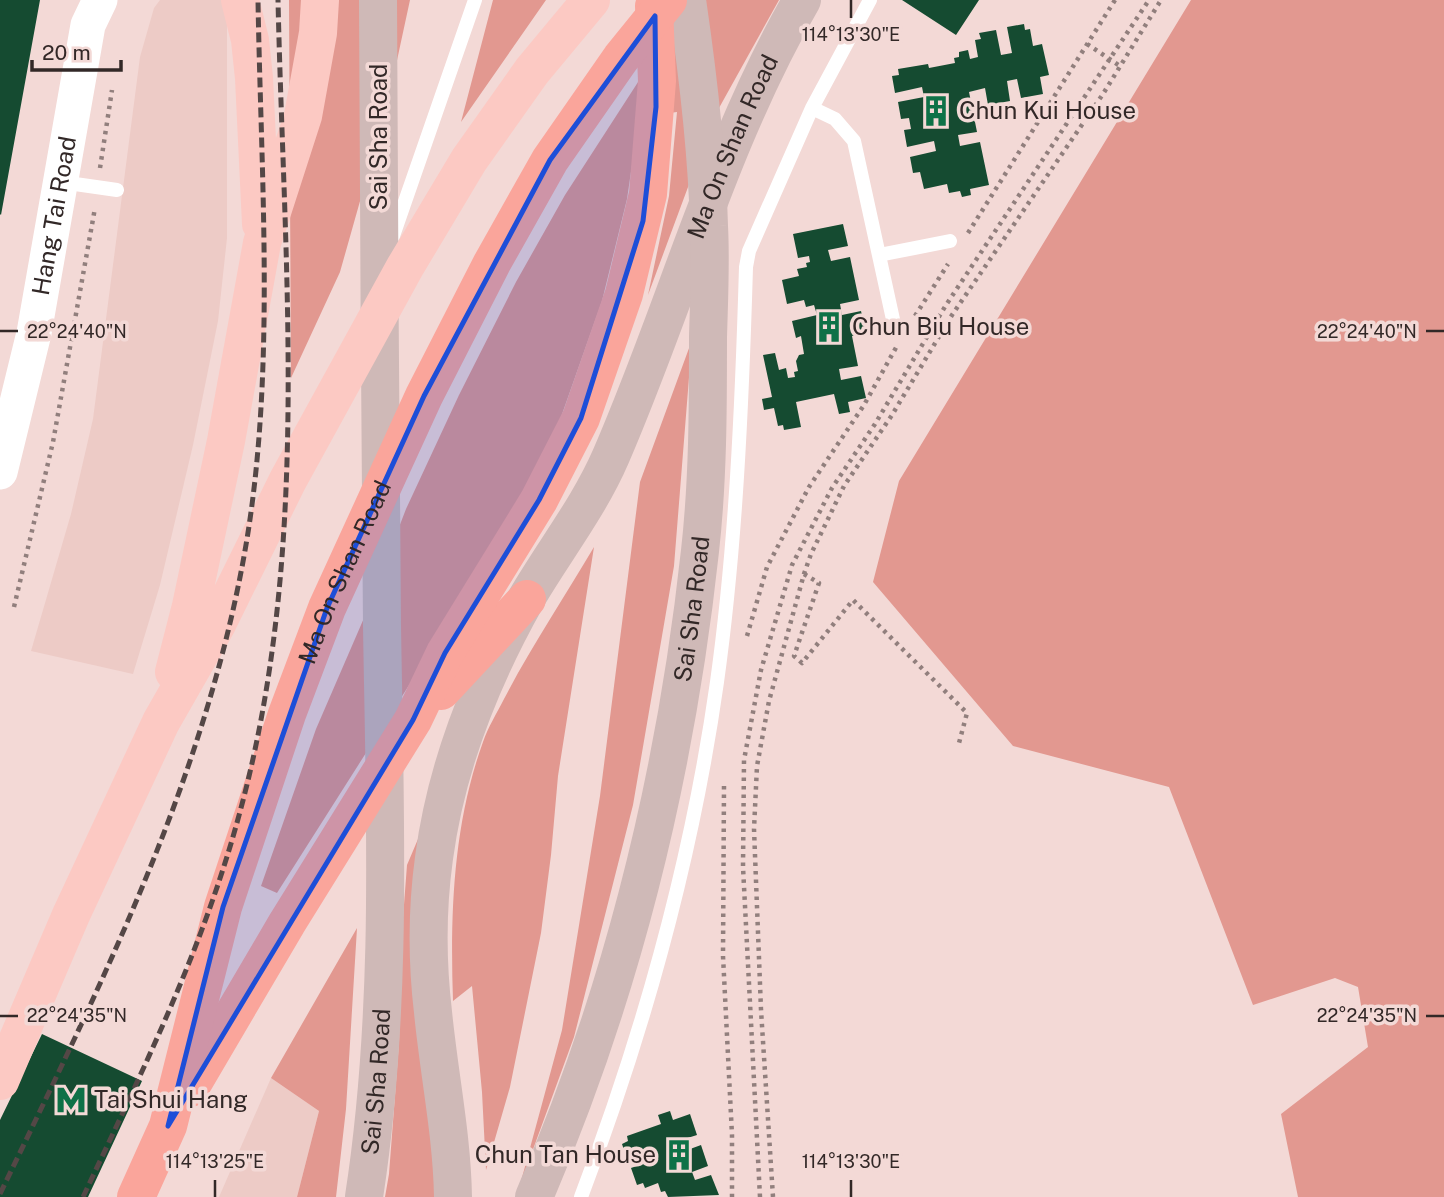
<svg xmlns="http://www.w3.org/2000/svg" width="1444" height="1197" font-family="'Public Sans',sans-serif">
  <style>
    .built { fill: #edcbc6 }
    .green { fill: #e29890 }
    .building { fill: #154b31 }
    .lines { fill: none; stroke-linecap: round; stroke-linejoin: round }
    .path { stroke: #917f7d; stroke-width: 4.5; stroke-dasharray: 3.5 5; stroke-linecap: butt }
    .service { stroke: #fff; stroke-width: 14 }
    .tertiary { stroke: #fff; stroke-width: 35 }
    .secondary { stroke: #cfb9b7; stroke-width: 38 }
    .primary { stroke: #fcc9c3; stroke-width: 38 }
    .motorway { stroke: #faa59b; stroke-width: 38 }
    .rail { stroke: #544746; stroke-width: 5; stroke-dasharray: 10 5; stroke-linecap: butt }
    .marked { fill: #1d4ed8; fill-opacity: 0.2; stroke: #1d4ed8; stroke-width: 5; stroke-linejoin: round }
    .ticks { fill: none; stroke: #322827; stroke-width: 2.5 }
    .labels { text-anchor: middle; stroke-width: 7; stroke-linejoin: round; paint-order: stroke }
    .poi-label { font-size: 24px; fill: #322827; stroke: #f3d9d6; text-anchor: start }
    .street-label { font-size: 24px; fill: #322827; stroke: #f3d9d6 }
    .ticks-label { font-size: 18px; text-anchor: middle; fill: #322827; stroke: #f3d9d6; stroke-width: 7; stroke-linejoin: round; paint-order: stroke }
  </style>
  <rect width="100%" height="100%" fill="#f3d9d6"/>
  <path class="built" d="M160 0H227V238L218 321 193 445 160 585 133 674 31 651 71 514 93 419 140 57 154 8Z
    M271 1078 319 1111 297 1197H219Z"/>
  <path class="green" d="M289 0H410L388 102 340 272 291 378Z
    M493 0H546L461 122Z
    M697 0H779L714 117 648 295 669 196 677 112 639 117 627 199 602 301 561 417 508 521 439 638 277 893 261 886 316 729 364 618 406 509 459 395 516 282 565 195 640 79Z
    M1191 0H1444V1197H1298L1281 1114 1368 1047 1358 987 1335 978 1253 1005 1169 787 1013 746 873 582 899 481Z
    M692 340 674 566 633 805 574 1037 520 1185 562 1030 600 796 640 482Z
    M594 547 558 776 551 855 541 933 510 1087 486 1170 482 1092 472 986 453 1001C450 914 453 825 483 742 488 727 497 713 504 699 531 647 564 598 594 547Z
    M421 832 438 1197H385L389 1174 399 1043 402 931 407 865Z
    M357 928 346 1109 336 1197H297L319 1111 271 1078Z"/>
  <path class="building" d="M0 0H40L1 215 0 214Z
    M902 0H979L956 35Z
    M1024 24 1025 30 1030 29 1033 46 1042 44 1049 75 1040 77 1043 94 1021 98 1017 79 1007 81 1010 101 988 105 985 88 969 92 977 132 958 135 960 146 980 142 989 185 970 189 971 195 962 197 960 191 949 193 947 184 924 189 920 172 913 173 910 157 936 151 934 141 907 147 904 130 911 129 909 118 901 119 898 102 924 97 922 87 895 93 892 76 899 75 898 69 928 64 929 68 955 63 954 58 959 57V52L968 50 970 59 978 57 975 40 981 39 979 33 996 30 1001 55 1012 53 1007 27Z
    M843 224 848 246 828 250 831 261 850 257 859 300 840 304 842 315 861 311 866 333 852 336 858 366 839 369 841 380 861 376 866 398 848 402 850 412 839 414 834 394 796 402 801 427 784 430 783 425 778 426 774 408 764 410 762 399 772 397 763 355 775 353 779 370 786 368 788 378 795 377 794 372 798 371 796 361 799 355 804 354 801 336 796 338 792 321 817 315 814 305 806 307 804 300 787 304 782 280 799 276 797 269 807 267 806 263 810 262 809 256 798 258 793 234Z
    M42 1034 142 1081 88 1197H0V1120Z
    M670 1111 673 1120 690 1114 697 1135 678 1141 682 1152 701 1145 708 1166 692 1172 695 1180 711 1175 719 1195 668 1197 665 1191 661 1192 658 1183 645 1188 643 1183 637 1185 631 1168 654 1160 651 1151 627 1159 622 1144 628 1141 627 1136 661 1124 658 1115Z"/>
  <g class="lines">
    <path class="path" d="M1087 44 1120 66
      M100 168 112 90
      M968 233 1115 0
      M915 316 948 264
      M804 574 819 583 794 656 802 663 853 600 967 713 959 743
      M14 607 53 442 95 208
      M747 636 767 567 809 487 864 405 898 344
      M724 786 723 956 732 1135V1197
      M760 1197 743 867 744 760 761 670 792 565 832 488 875 424 946 305 1149 0
      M773 1197 761 1010 754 829 757 766 769 701 804 574 811 554 844 486 892 415 952 315 1103 94 1161 0"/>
    <path class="service" d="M812 108 835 119 854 141 894 324
      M61 182 117 190
      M393 236 475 0
      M879 255 950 241
      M581 1197C644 1031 692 859 717 682 736 545 742 405 746 267L749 251 812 108 870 0"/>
    <path class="tertiary" id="s1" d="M0 472 34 333 88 25 100 0"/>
    <g class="secondary">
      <path id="s2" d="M364 1197C393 1009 385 816 382 626 379 417 380 209 378 0"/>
      <path id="s3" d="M453 1197C452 1135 439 1074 433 1012 427 961 427 909 434 858 446 767 481 679 526 599 554 551 589 507 611 456 677 304 719 143 802 0"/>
      <path id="s4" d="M534 1197C622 993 676 772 700 551 708 480 708 408 708 337 709 300 711 263 709 226 707 150 698 75 687 0"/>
    </g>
    <path class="primary" d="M240 0 250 40 254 78 261 224
      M174 672 191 606 226 441 262 243 303 116 318 33 320 0
      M0 1081 71 915 161 722 217 624 288 480 405 267 469 160 532 71 591 0"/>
    <g class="motorway">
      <path d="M441 691 527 599"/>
      <path d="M190 1088 287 923 413 720 445 653 539 500 581 418 624 294 648 194 657 81 654 6"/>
      <path id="s5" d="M136 1197 168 1126 223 907 287 714 327 608 424 396 492 263 550 160 621 58 668 0"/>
    </g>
    <path class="rail" d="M0 1194C98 990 199 792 242 567 277 385 261 185 258 0
      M83 1197C141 1074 202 951 238 819 312 553 284 272 278 0"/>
  </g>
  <path class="marked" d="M655 16 656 107 643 221 581 418 539 500 445 653 413 720 168 1126 223 907 327 608 424 396 550 160Z"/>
  <path class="ticks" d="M851 0V18M0 331H18M1426 331H1444M0 1016H18M1426 1016H1444M215 1180V1197M851 1180V1197"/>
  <defs>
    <symbol id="building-bare" viewBox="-9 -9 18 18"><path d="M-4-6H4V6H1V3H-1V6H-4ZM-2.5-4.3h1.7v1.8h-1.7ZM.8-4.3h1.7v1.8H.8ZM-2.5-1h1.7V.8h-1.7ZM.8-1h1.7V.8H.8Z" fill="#0e7147" stroke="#f3d9d6" stroke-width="2.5" paint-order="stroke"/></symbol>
    <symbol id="metro-bare" viewBox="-9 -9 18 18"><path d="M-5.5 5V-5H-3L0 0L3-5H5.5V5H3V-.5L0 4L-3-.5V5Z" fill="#0e7147" stroke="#f3d9d6" stroke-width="2.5" paint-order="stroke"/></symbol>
  </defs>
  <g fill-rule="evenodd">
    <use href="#building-bare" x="914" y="89" width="44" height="44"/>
    <use href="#building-bare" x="807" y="305" width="44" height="44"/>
    <use href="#metro-bare" x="49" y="1078" width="44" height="44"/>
    <use href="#building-bare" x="657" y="1133" width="44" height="44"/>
  </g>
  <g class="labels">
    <g class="poi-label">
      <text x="959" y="119">Chun Kui House</text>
      <text x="852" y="335">Chun Biu House</text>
      <text x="94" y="1108">Tai Shui Hang</text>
      <text x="656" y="1163" text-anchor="end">Chun Tan House</text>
    </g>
    <g class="street-label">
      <text transform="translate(379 137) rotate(-90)" y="8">Sai Sha Road</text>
      <text dy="8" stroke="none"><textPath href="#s3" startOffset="1116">Ma On Shan Road</textPath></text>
      <text dy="8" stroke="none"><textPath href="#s1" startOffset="262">Hang Tai Road</textPath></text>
      <text dy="8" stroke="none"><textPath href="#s5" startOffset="660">Ma On Shan Road</textPath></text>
      <text dy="8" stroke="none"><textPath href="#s4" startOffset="611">Sai Sha Road</textPath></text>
      <text dy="8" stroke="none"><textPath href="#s2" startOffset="116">Sai Sha Road</textPath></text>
    </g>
  </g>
  <g class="ticks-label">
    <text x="851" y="41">114°13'30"E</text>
    <text x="77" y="338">22°24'40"N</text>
    <text x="1367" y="338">22°24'40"N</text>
    <text x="77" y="1022">22°24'35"N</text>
    <text x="1367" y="1022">22°24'35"N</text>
    <text x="215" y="1168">114°13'25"E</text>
    <text x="851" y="1168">114°13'30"E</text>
  </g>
  <path d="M32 60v10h89v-10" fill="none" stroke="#322827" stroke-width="3.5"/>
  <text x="42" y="60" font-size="21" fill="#322827" stroke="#f3d9d6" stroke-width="5" paint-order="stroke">20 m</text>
</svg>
